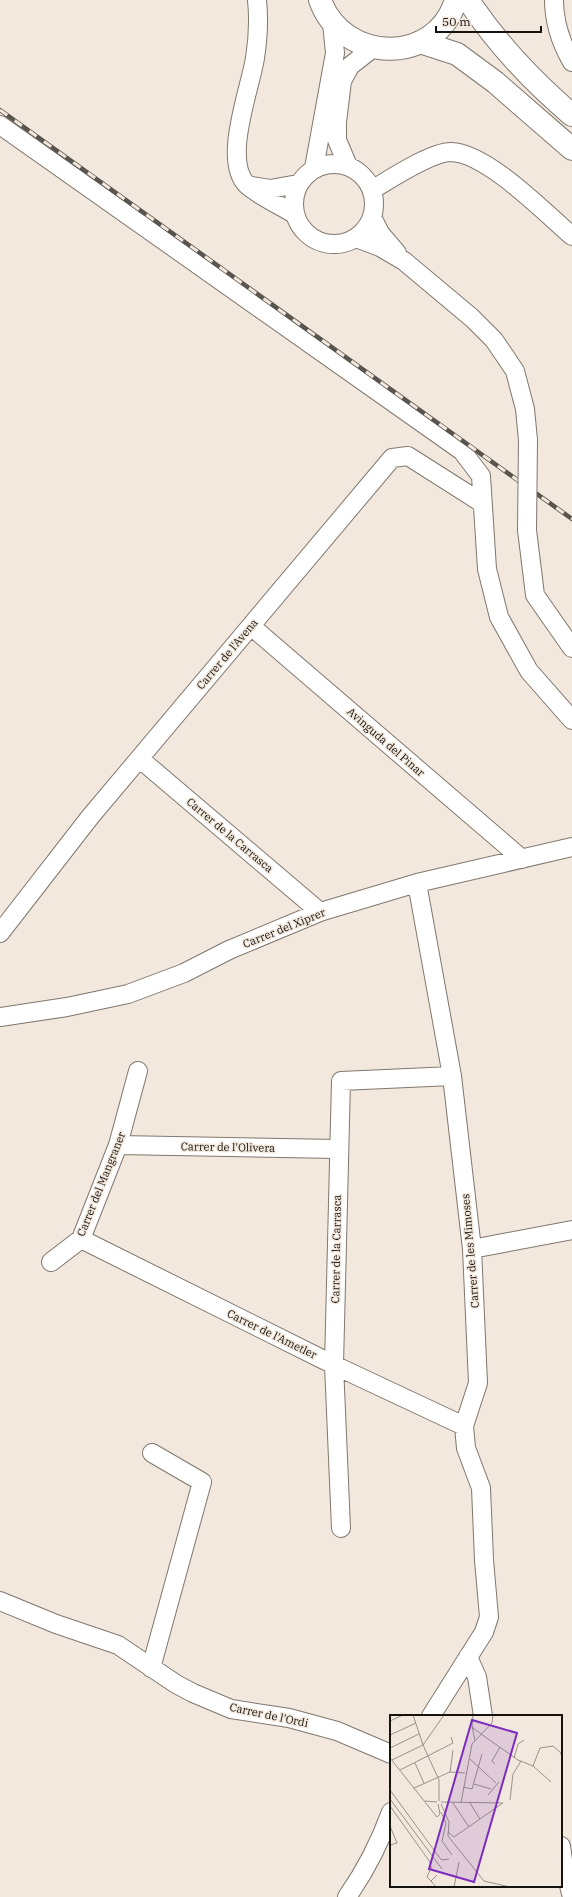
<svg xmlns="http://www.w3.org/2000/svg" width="572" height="1897" font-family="'IBM Plex Serif',serif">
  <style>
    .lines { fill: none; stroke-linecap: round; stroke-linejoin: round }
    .minor-casing { stroke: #80776d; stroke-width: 20 }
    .major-casing { stroke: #80776d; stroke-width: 24 }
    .minor { stroke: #fff; stroke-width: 18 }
    .major { stroke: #fff; stroke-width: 22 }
    .rail-casing { stroke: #5a544e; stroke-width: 4.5 }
    .rail { stroke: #f2e8dd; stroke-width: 3; stroke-dasharray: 9; stroke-linecap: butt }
    .minor-bridge-casing { stroke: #80776d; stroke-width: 20; stroke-linecap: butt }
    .minor-bridge { stroke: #fff; stroke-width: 18 }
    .labels { text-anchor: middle; stroke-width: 3; stroke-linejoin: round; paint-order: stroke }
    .street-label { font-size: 11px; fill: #16120e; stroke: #f2e8dd }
    .inset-road { fill: none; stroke: #9a928a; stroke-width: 1 }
    .view { fill: #7b2cbf; fill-opacity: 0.15; stroke: #7b2cbf; stroke-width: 2 }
    .inset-edge { fill: none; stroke: #16120e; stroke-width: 2 }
  </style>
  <rect width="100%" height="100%" fill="#f2e8dd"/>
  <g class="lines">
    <defs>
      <path id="minor" d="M257 0C259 19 258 39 255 58 250 90 222 160 247 185 256 194 283 207 294 214
        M554 0C554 22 561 43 572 62
        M0 125 462 451 481 476 487 569 499 617 529 671 572 720
        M294 204a40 40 0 1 1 80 0a40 40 0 1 1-80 0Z
        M348 166 337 140V122L342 81 350 66 373 48
        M314 168 335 53 332 23
        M252 186 270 189 298 184
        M372 190C390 179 431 152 451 152 487 153 544 212 572 236
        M372 217 380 233 397 253
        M356 238 380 247 404 261 472 318 494 340 515 371 525 409 528 440
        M527 530 535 595 572 648
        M251 626 522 859
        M140 759 320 912
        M417 883 452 1076 472 1249 478 1383 464 1426 466 1448 481 1488 484 1560 489 1617 484 1632 431 1716
        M0 933 90 817 392 458 408 456 482 503
        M0 1017 67 1007 128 994 184 973 229 950 320 912 417 883 572 847
        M118 1145 338 1149
        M81 1239 334 1365 464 1426
        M472 1249 572 1230
        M51 1262 81 1239 118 1145 138 1071
        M341 1528 334 1365 341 1081 452 1076
        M0 1601 56 1624 118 1645 176 1684 193 1693 231 1709 289 1718 337 1731 391 1754
        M468 1657 477 1677 483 1716
        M151 1668 202 1482 152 1453
        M561 1846 564 1867 572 1897
        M347 1897C366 1870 380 1842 391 1812"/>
      <path id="major" d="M320 0C343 64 436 66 456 0
        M468 0C497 44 532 81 572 115
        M420 42 457 54 495 82 572 149"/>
    </defs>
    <use href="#minor" class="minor-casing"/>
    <use href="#major" class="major-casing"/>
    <use href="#minor" class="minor"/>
    <use href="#major" class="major"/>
    <defs>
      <path id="rail" d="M0 110 572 519"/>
    </defs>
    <use href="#rail" class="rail-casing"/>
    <use href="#rail" class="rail"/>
    <defs>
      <path id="minor-bridge" d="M527 530 528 440"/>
    </defs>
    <use href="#minor-bridge" class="minor-bridge-casing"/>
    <use href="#minor-bridge" class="minor-bridge"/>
  </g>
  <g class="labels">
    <g class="street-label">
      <text transform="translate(227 654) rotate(-50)" y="4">Carrer de l'Avena</text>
      <text transform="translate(386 742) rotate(41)" y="4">Avinguda del Pinar</text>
      <text transform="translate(230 835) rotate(40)" y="4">Carrer de la Carrasca</text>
      <text transform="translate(284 928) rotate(-22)" y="4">Carrer del Xiprer</text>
      <text transform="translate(228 1147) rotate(1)" y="4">Carrer de l'Olivera</text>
      <text transform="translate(101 1184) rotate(-68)" y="4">Carrer del Mangraner</text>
      <text transform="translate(336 1249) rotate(-89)" y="4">Carrer de la Carrasca</text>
      <text transform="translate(470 1251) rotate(-95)" y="4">Carrer de les Mimoses</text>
      <text transform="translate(272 1334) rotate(26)" y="4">Carrer de l'Ametler</text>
      <text transform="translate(269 1715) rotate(12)" y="4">Carrer de l'Ordi</text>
    </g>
  </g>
  <g transform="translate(390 1715)">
    <rect width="172" height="172" fill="#f2e8dd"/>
    <path class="inset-road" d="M23 0 33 30 49 65V86M83 0 82 11 84 14 128 45 143 51 150 33 163 31 171 38 172 44M0 6 13 0M82 11 85 26M0 20 26 8M0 33 29 19M0 43 47 102 50 99 48 89M124 43 128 29 134 25M80 44 106 68M2 45 33 30 54 0M25 48 34 68M105 49 102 46 110 32M143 51 161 67M10 55 63 28 61 22M60 57 63 35M84 69 101 74M73 72 82 74 92 39M24 73 60 57 75 58M0 75 49 142 52 145 59 144M98 80 109 67M0 84 52 154M120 85 123 59 131 46M35 86 47 87M51 87 113 88M63 88 79 112M71 88 82 29 102 8 103 0M80 88 90 104M51 89 59 107 58 121 94 166 120 172M0 91 40 147 41 153 37 162 41 166M51 97 56 108 52 126 62 140M0 111 7 128 0 130M58 117 64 122 113 88M46 172 41 166 47 160M64 172 69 147"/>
    <path class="view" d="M82 5 127 18 84 167 39 154Z"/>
    <rect width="172" height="172" class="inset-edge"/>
  </g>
  <path d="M436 26v6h105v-6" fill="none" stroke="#16120e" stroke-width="2"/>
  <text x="442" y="26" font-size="12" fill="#16120e" stroke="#f2e8dd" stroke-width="3" paint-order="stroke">50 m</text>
</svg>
